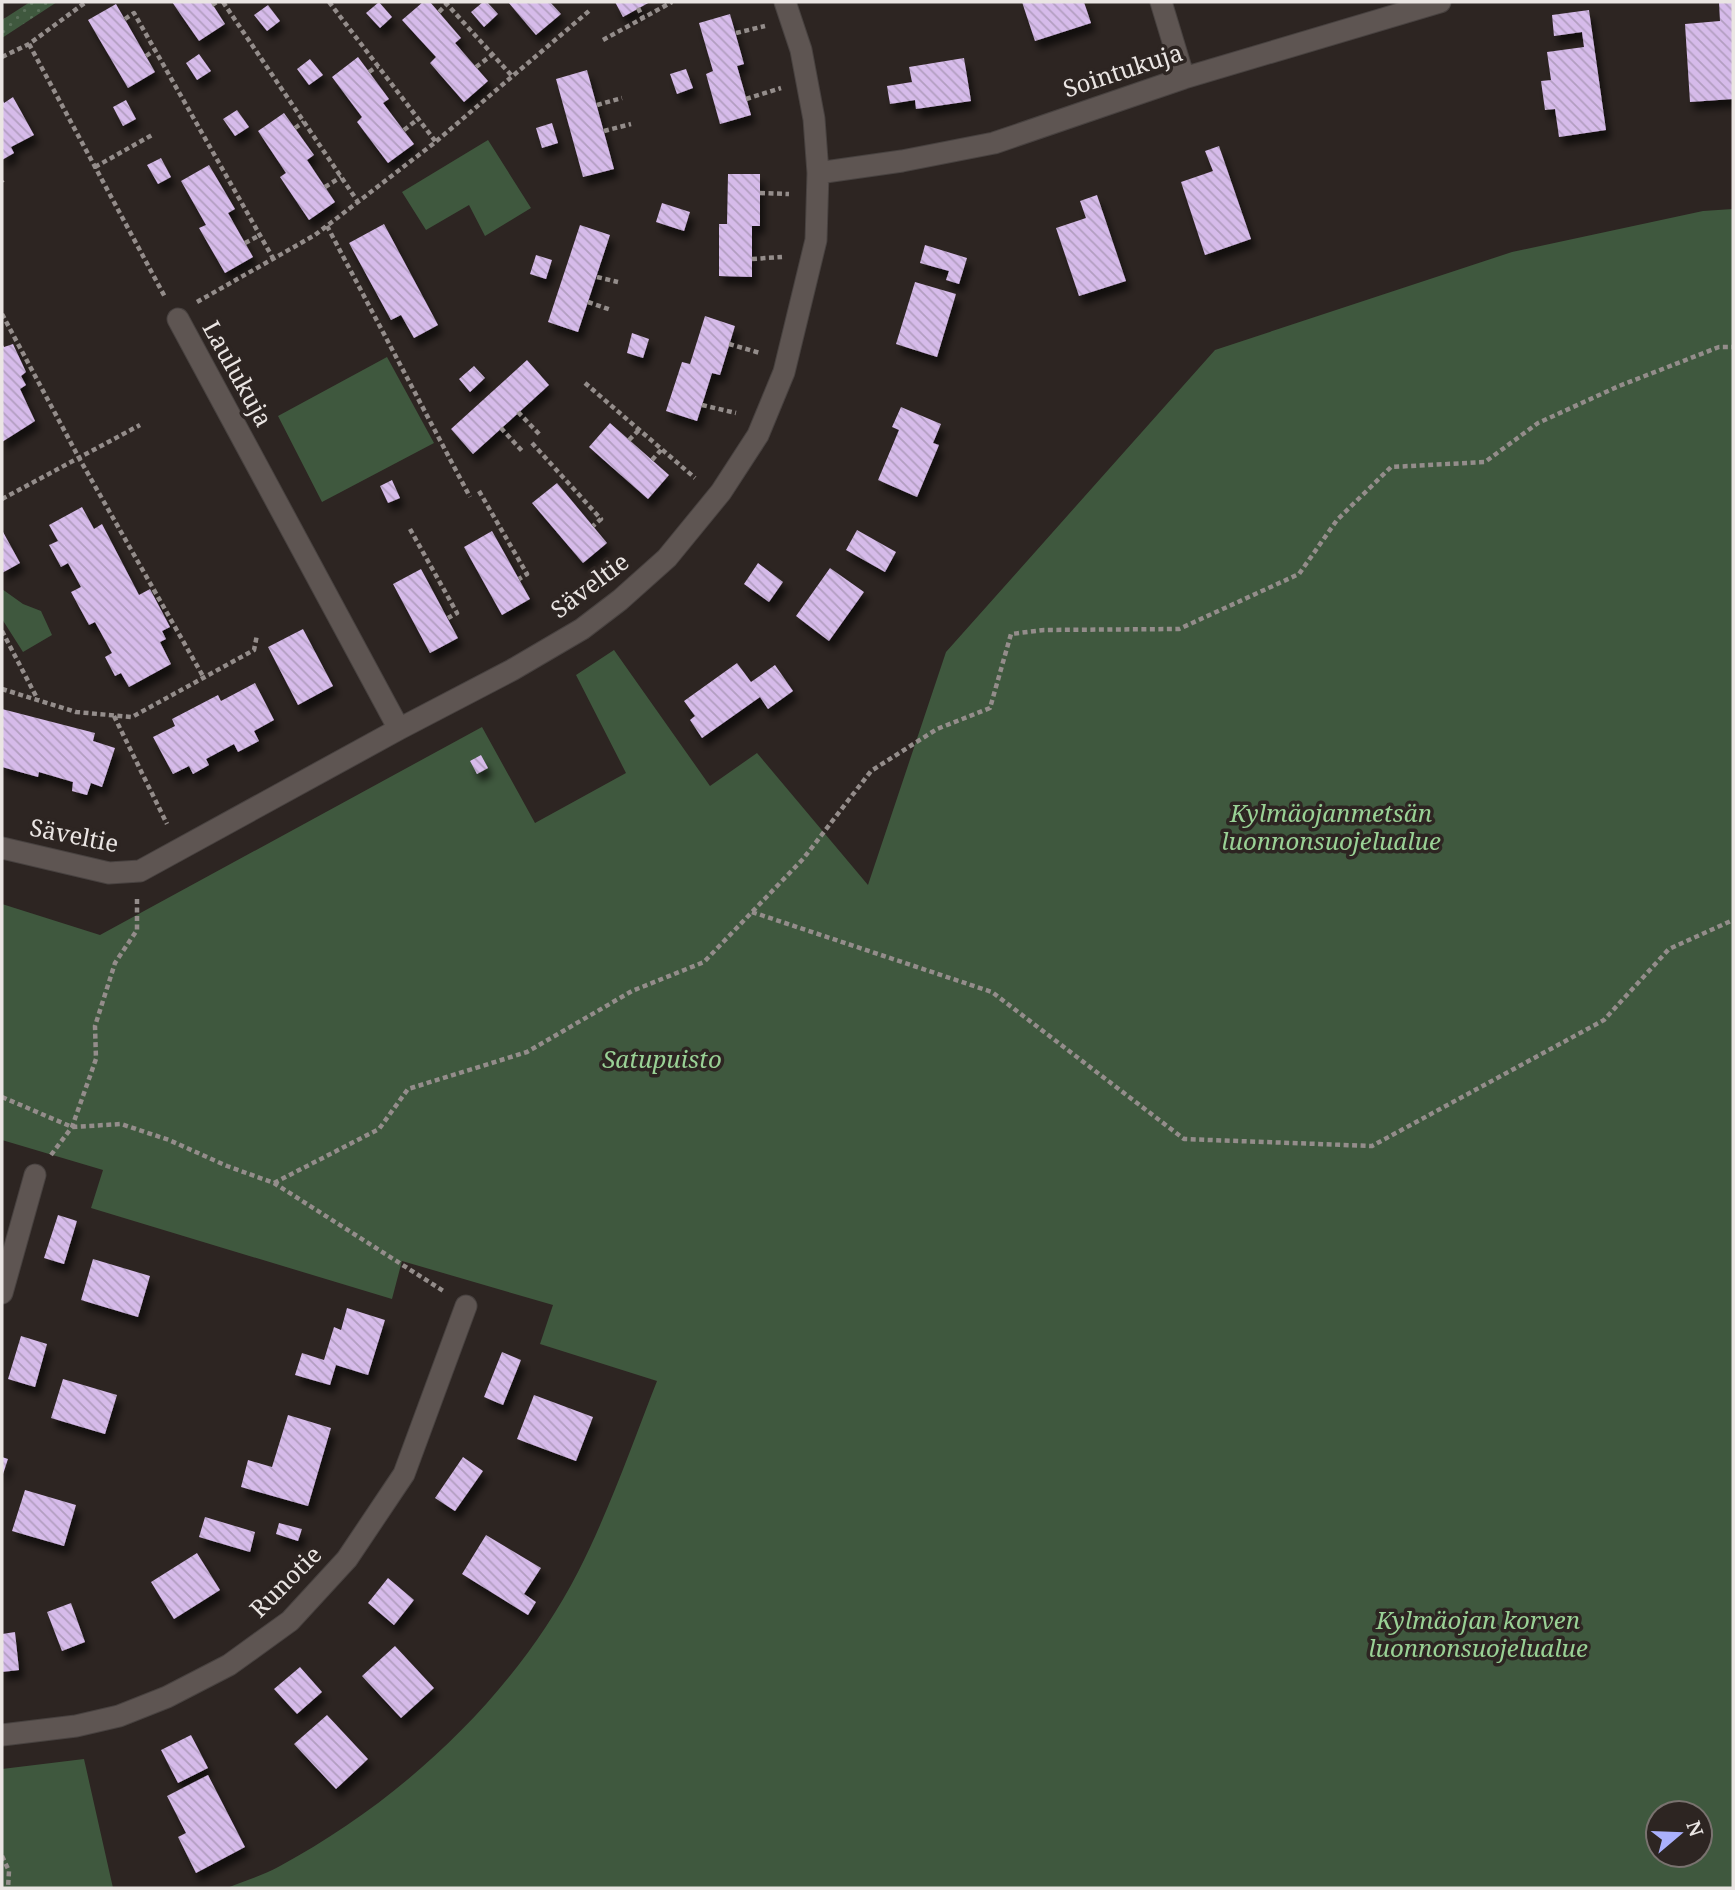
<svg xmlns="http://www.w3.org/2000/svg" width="1735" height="1890" font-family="'Noto Serif',serif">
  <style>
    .grass { fill: url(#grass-dots) }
    .park { fill: #3f583e; fill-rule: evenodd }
    .building { fill: url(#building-back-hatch); filter: url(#shadow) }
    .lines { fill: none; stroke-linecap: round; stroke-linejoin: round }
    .street-casing { stroke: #484240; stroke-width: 23 }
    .path { stroke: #948d8b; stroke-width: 4.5; stroke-dasharray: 5 3.5; stroke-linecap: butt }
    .street { stroke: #5e5552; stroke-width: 21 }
    .labels { text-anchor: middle; stroke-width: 7; stroke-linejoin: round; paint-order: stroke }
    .street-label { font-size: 24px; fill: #eae5e3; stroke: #2d2522 }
    .park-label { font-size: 24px; font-style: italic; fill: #99d195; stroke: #2d2522 }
  </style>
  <defs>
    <pattern id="grass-dots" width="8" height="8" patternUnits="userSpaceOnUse" patternTransform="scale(1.75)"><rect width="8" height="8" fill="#3f583e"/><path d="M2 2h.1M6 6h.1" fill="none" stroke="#5b705a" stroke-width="1.8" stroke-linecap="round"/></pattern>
    <pattern id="building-back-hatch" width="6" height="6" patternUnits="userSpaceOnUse" patternTransform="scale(1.75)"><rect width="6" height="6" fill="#d6bbea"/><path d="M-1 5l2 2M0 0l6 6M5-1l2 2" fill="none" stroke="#b29ec0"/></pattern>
    <filter id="shadow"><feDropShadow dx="4.5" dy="8" stdDeviation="3.5" flood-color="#0009"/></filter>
  </defs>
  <rect width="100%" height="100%" fill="#2d2522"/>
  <path class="grass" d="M30 2H57L2 38V20Z"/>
  <path class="park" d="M488 140 531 208 485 236 469 205 426 230 402 192Z
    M1733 209V1888H227C244 1881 264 1875 280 1866 402 1800 514 1696 578 1572 609 1511 632 1445 657 1381L540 1344 553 1305 402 1261 392 1299 91 1208 103 1170 2 1140V904L100 935 482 727 535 823 626 773 576 675 614 650 710 786 757 753 868 885 946 652 1215 350 1512 252 1703 211ZM1658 1813H1700V1855H1658Z
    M387 357 434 443 322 502 278 416Z
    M2 589 23 604 41 611 52 635 23 652 2 619Z
    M84 1759 113 1888H2V1769Z"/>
  <path class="building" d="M172 2H211L225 24 199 41Z
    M379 2 392 17 380 28 366 13Z
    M423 2H430L461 38 455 43 488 81 464 102 430 63 436 57 402 20Z
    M483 2H487L498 14 484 27 471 12Z
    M508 2H550L561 14 536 35Z
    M615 2H650L623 17Z
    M1022 2H1084L1091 23 1035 41Z
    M1719 2H1733V99L1690 102 1685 24 1720 21Z
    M116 4 155 72 128 88 88 20Z
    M268 5 280 21 267 31 254 15Z
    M1589 10 1606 130 1559 137 1555 109 1545 110 1541 81 1551 80 1547 52 1584 47 1582 32 1554 36 1552 15Z
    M730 14 744 64 737 66 751 115 720 124 706 74 713 71 699 23Z
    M199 54 211 71 197 80 186 63Z
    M358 57 389 99 383 103 414 144 388 163 357 122 362 117 332 77Z
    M964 58 971 101 916 109 915 100 890 104 887 86 912 82 909 67Z
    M310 59 323 75 309 85 297 69Z
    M686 69 693 88 677 94 670 74Z
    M587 70 614 169 583 177 556 79Z
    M13 97 34 135 11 147 14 153 2 160V99L4 103Z
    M126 100 136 119 123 126 113 107Z
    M237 110 249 127 235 136 223 119Z
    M284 113 314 155 307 160 335 202 309 220 280 177 286 173 258 131Z
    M552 123 558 143 542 148 536 128Z
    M1219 146 1251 239 1205 255 1181 182 1213 171 1205 151Z
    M161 158 171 177 158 184 147 165Z
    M209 165 235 209 228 213 253 257 225 273 199 228 206 225 181 181Z
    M728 174H760V226H752V277L719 276V224H727Z
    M1097 195 1126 281 1079 296 1056 228 1086 218 1080 201Z
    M662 203 690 212 684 231 656 222Z
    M384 224 438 325 414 338 401 315 391 320 349 243Z
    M580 225 610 235 578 332 548 322Z
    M925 245 967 258 959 284 946 280 949 271 920 263Z
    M536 255 552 260 546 279 530 274Z
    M915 282 956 294 937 357 896 344Z
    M705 316 735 326 720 375 712 373 697 421 666 411 682 362 690 364Z
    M632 333 649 339 643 358 627 353Z
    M2 343 4 347 13 344 26 372 21 376 26 385 20 389 35 421 2 442Z
    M527 360 549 385 473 454 451 429Z
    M474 366 485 378 470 392 459 379Z
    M901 407 941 424 933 443 939 445 917 497 878 480 899 430 892 427Z
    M610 423 669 475 648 499 589 447Z
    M392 480 400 498 388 503 380 486Z
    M557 483 607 543 583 563 532 503Z
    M82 507 94 529 102 524 139 595 150 589 170 627 162 631 166 639 160 642 171 664 129 687 121 673 115 676 105 657 112 653 95 622 89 625 71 592 81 587 68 563 61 567 49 545 58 541 49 525Z
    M2 530 20 563 2 573Z
    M857 530 896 552 885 572 846 550Z
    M492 531 530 599 502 615 464 547Z
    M758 563 783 582 769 602 744 584Z
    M830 568 864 592 829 641 796 616Z
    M421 569 458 638 430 653 393 584Z
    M303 629 333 686 298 705 268 647Z
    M737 663 751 682 775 665 793 691 768 709 760 697 702 738 690 720 695 716 684 701Z
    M255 683 274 720 254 731 259 741 238 752 234 744 206 759 209 765 193 774 189 766 173 774 153 737 175 726 172 719 218 695 221 701Z
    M2 709 95 733 93 741 115 748 102 787 91 783 87 795 72 791 73 782 39 772 38 777 2 767Z
    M481 755 488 768 477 774 470 761Z
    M58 1215 77 1221 64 1264 44 1258Z
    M93 1259 150 1276 138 1317 81 1300Z
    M347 1308 385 1320 368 1375 336 1365 330 1385 295 1375 302 1353 324 1360 334 1327 341 1330Z
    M21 1336 47 1344 35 1387 8 1379Z
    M502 1352 521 1360 503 1405 484 1397Z
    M63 1379 117 1395 105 1434 51 1418Z
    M534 1395 593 1417 576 1461 517 1439Z
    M288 1415 331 1428 308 1506 241 1487 248 1460 272 1467Z
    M2 1457 8 1459 2 1477Z
    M463 1457 483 1471 455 1511 435 1498Z
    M25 1490 76 1505 64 1546 12 1531Z
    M205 1517 255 1532 250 1552 199 1537Z
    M279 1523 302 1529 298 1541 276 1534Z
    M486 1535 541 1568 524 1594 536 1602 528 1615 462 1574Z
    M197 1553 220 1590 174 1619 151 1582Z
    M388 1578 414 1600 394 1625 368 1603Z
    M71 1603 85 1642 62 1651 47 1612Z
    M15 1632 19 1670 2 1672V1634Z
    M395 1646 434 1688 401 1718 362 1676Z
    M300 1667 322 1692 297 1714 274 1689Z
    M327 1715 368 1759 336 1789 294 1744Z
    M191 1735 208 1768 178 1783 161 1750Z
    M208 1775 245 1847 196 1873 178 1837 186 1833 167 1796Z"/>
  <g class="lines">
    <defs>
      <path id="street" d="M1161 2 1184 78
        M818 173 902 161 994 143 1184 78 1440 2
        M178 319 399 729
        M2 848 109 873 140 871 399 729 512 670 582 629 620 600 667 558 721 492 758 435 784 372 816 240 818 173 814 119 801 50 785 2
        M2 1293 35 1175
        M2 1735 76 1726 119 1716 167 1697 229 1665 290 1621 347 1559 404 1474 466 1306"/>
    </defs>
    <use href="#street" class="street-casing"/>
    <path class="path" d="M223 2 358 202
      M329 2 436 142
      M445 2 512 76
      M212 5 217 2
      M638 8 643 18
      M439 12 447 4
      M125 19 134 13 274 260
      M736 33 765 26
      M603 40 672 2
      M29 44 165 297
      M146 56 155 50
      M2 57 29 44 86 2
      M476 67 492 55
      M369 72 378 66
      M746 99 781 88
      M597 105 622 98
      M295 128 304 122
      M404 130 418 119
      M604 131 631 124
      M95 167 152 135
      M2 181 3 180
      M325 187 341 177
      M760 193 789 194
      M327 226 470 497
      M245 243 260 235
      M752 259 782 257
      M597 277 618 282
      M197 302 315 235 433 144 589 11
      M588 302 611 310
      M2 314 79 458 204 678
      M729 344 760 353
      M585 383 695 478
      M702 405 736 413
      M518 412 540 435
      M501 428 523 452
      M629 440 639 430
      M532 443 601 519 593 526
      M652 460 662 449
      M479 491 527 574 519 579
      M2 499 140 425
      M410 529 457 613 448 618
      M2 631 38 700
      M2 689 76 712 132 717 254 650 257 635
      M114 716 167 824
      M752 912 992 992 1184 1139 1372 1146 1604 1020 1669 949 1733 920
      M2 1097 72 1127 121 1124 169 1140 227 1166 274 1183 445 1292
      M51 1155 72 1127 96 1059 95 1026 115 963 137 930V898
      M274 1183 379 1129 408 1089 527 1052 632 991 704 962 803 859 871 771 937 729 990 708 1011 634 1044 630 1179 629 1299 574 1337 520 1391 467 1485 462 1538 423 1619 386 1719 347H1733
      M2 1856 9 1871 8 1888"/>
    <use href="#street" class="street"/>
  </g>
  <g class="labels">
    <g class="street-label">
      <text transform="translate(1123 71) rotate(-18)" y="8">Sointukuja</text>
      <text transform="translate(237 374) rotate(61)" y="8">Laulukuja</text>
      <text transform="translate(590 586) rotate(-37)" y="8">Säveltie</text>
      <text transform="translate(74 836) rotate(11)" y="8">Säveltie</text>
      <text transform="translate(286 1582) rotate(-45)" y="8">Runotie</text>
    </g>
    <g class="park-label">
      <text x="1331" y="822">Kylmäojanmetsän<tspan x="1331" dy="28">luonnonsuojelualue</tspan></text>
      <text x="662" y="1068">Satupuisto</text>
      <text x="1478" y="1629">Kylmäojan korven<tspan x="1478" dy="28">luonnonsuojelualue</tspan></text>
    </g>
  </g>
  <rect width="1735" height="1890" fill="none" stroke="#eae5e3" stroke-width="7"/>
  <g transform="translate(1679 1834) rotate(71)"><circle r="33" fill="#2d2522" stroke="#79726f" stroke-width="2"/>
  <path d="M0-5L12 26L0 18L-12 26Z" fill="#aab0fc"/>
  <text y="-10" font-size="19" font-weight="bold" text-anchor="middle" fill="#eae5e3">N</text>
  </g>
</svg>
